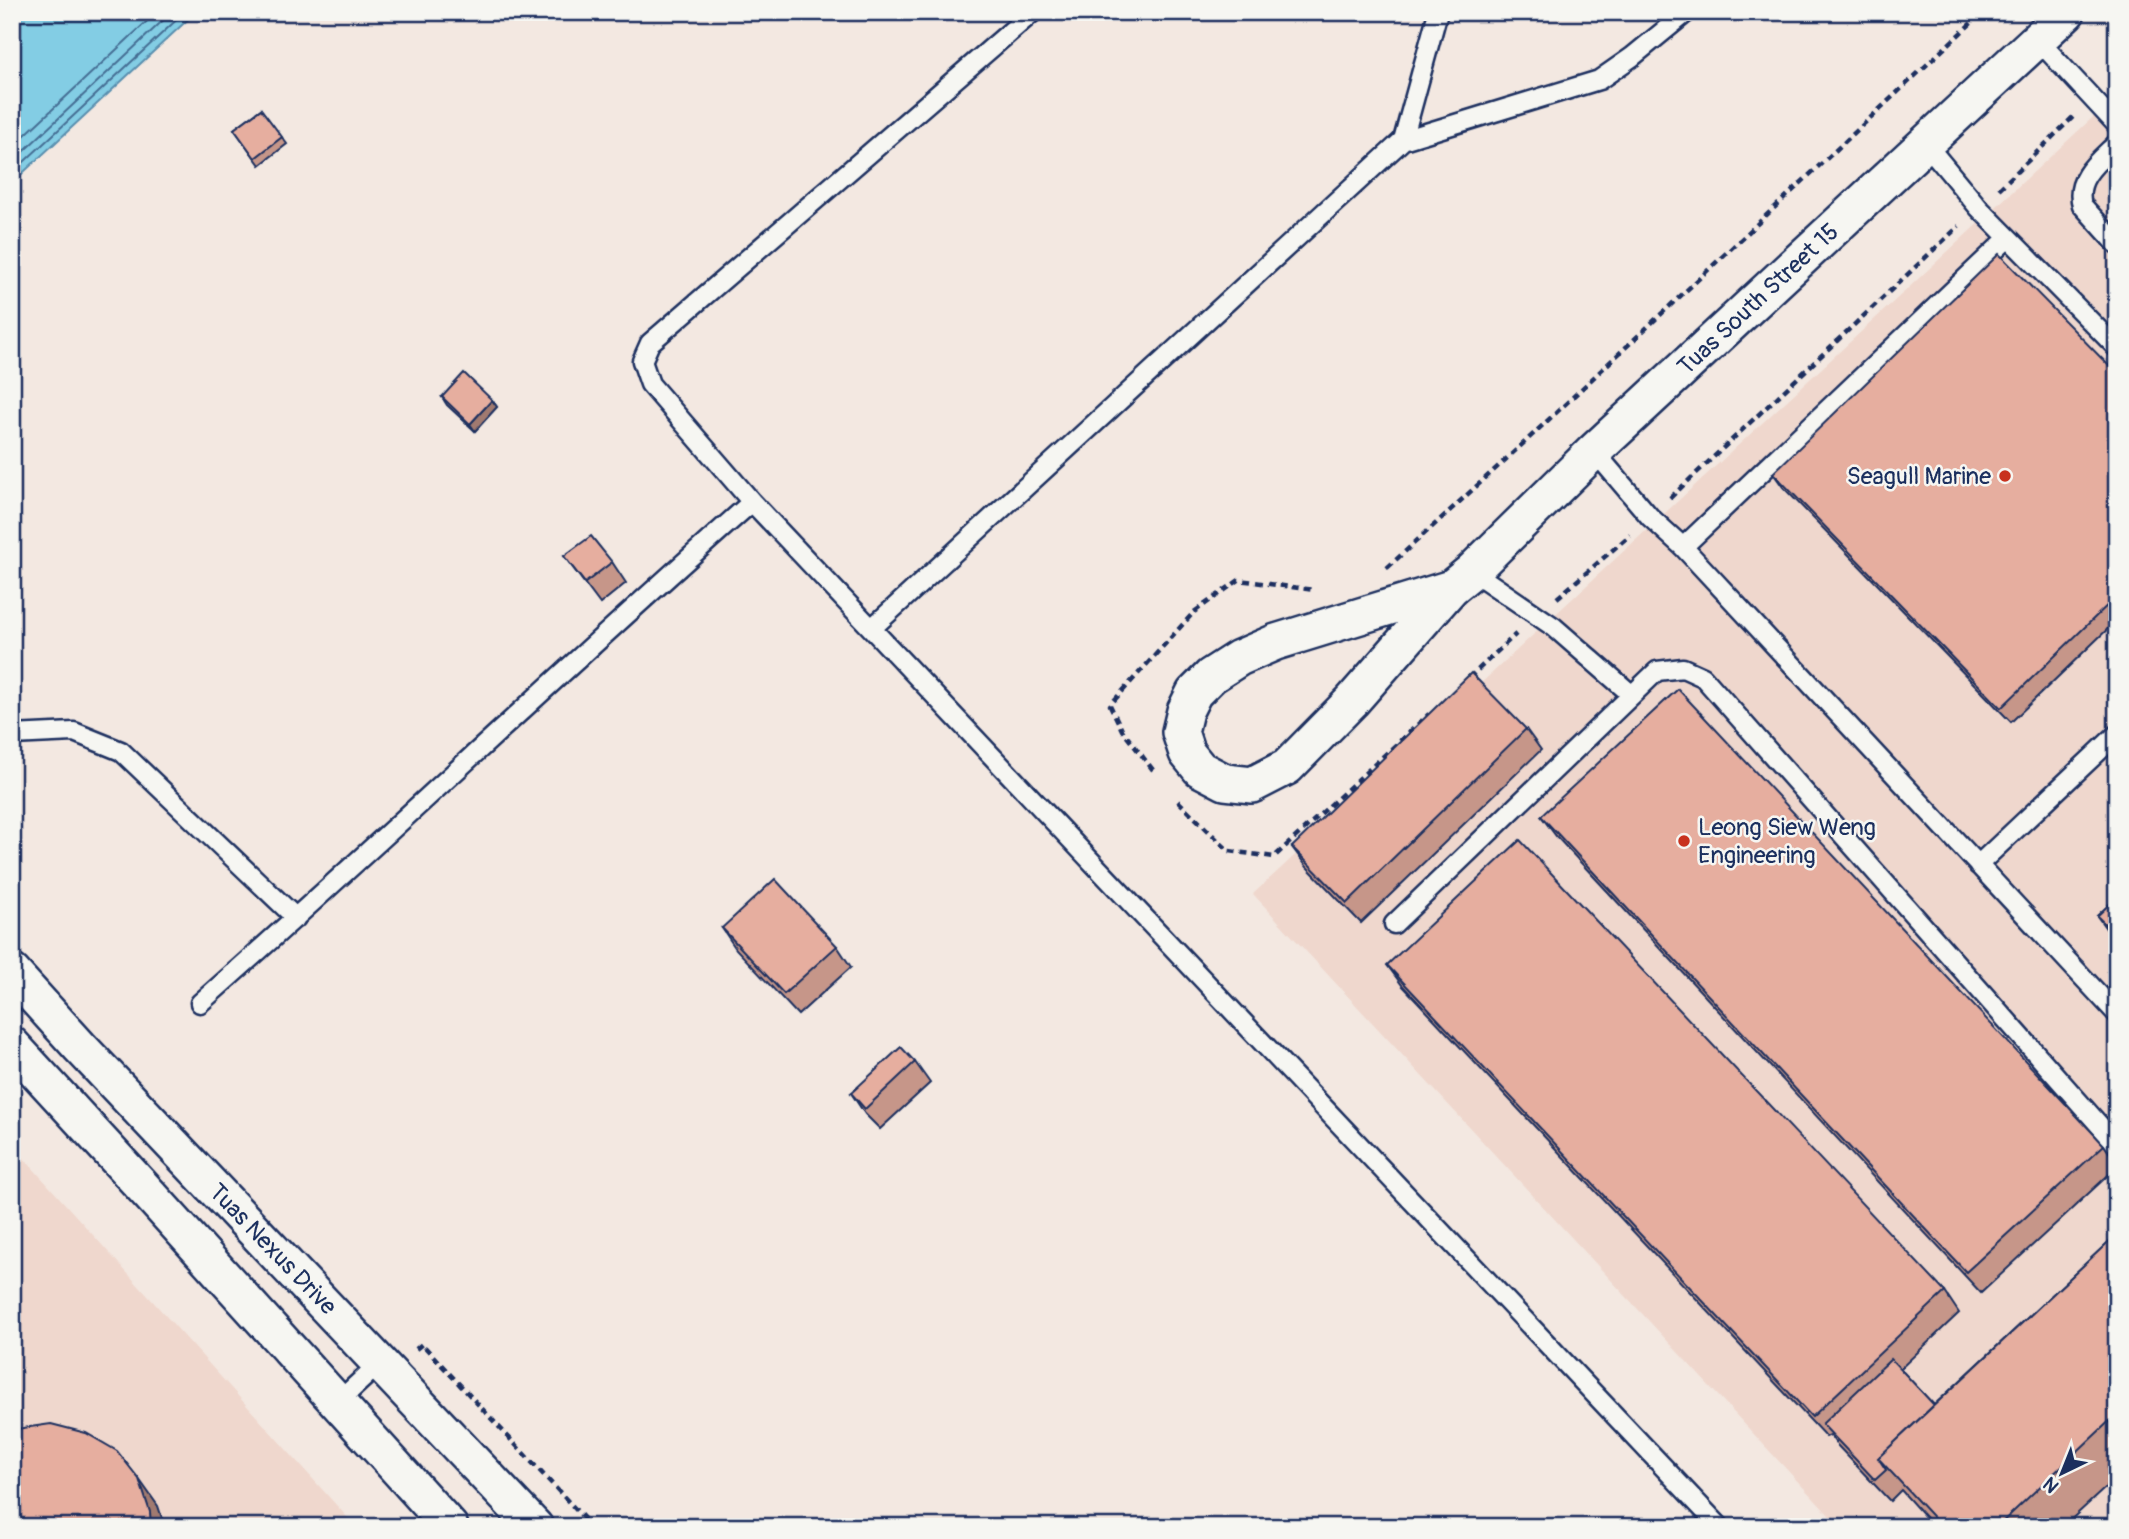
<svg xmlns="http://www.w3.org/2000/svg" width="2129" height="1539" font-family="Pangolin,sans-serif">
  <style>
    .built { fill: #efd7cd }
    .water { fill: #83cde4; stroke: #598eae; stroke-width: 2 }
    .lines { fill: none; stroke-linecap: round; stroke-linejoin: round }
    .shore { stroke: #456e94; stroke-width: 2 }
    .service-casing { stroke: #1b2f5e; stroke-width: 23 }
    .minor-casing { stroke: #1b2f5e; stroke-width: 40 }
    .path { stroke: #1b2f5e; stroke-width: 4.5; stroke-dasharray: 7 5; stroke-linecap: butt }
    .service { stroke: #f6f6f2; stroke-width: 18 }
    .minor { stroke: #f6f6f2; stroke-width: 35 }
    .wall { fill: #c69689; stroke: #1b2f5e; stroke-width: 2 }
    .shaded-wall { fill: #a17a6f; stroke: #1b2f5e; stroke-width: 2 }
    .building { fill: #e6ae9f; stroke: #1b2f5e; stroke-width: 2 }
    .poi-dot { fill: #c8321e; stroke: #f6f6f2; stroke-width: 2.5 }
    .labels { text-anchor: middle; stroke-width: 5; stroke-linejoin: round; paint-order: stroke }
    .street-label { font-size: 24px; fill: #1b2f5e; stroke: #f6f6f2 }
    .poi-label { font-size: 24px; fill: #1b2f5e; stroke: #f6f6f2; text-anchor: end }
  </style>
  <rect width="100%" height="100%" fill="#f3e8e1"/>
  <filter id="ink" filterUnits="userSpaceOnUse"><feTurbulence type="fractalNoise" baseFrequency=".0143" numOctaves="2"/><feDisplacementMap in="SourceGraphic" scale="14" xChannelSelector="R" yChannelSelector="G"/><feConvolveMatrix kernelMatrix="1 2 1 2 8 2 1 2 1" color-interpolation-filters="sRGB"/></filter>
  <g filter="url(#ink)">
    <path class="built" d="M2117 95V1527H1840L1253 894Z
      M12 1145 356 1527H12Z"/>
    <path class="water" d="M12 12H196L12 183Z"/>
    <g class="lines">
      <path class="shore" d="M12 147 157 12
        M12 162 172 12
        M12 173 185 12"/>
      <defs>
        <path id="service" d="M1033 12 650 343 642 361 650 384 752 502 1720 1527
          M2038 40 2117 125
          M1403 140 1438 12
          M2117 143C2100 160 2074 178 2082 205L2117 244
          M1926 144 1979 208 2117 348
          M1594 451 1650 517 1683 547 2117 1014
          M1683 547 2008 238
          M1472 571 1554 627 1632 695
          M872 628 1403 140 1599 80 1632 57 1687 12
          M12 735 74 732 121 751 296 918
          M1978 865 2117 734
          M1394 924 1657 671 1683 668 1703 677 2117 1145
          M200 1003C387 838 566 666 752 502
          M338 1402 381 1362"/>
        <path id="minor" d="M1451 588 1276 642 1239 658 1211 676 1194 693 1185 711 1180 732 1187 753 1200 769 1225 782 1252 785 1287 767 1352 701 1451 588 1472 571 1594 451 2067 12
          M12 972 80 1047 535 1527
          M12 1045 150 1195 450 1527"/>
      </defs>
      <use href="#service" class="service-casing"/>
      <use href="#minor" class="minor-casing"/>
      <path class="path" d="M1999 189 2073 117
        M1670 498 1959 226
        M1387 568 1527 440 1983 12
        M1557 598 1630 535
        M1469 678 1516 634
        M1153 770 1122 730 1110 705 1194 612 1239 580 1314 590
        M1178 801 1229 851 1274 857 1429 714
        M416 1349 422 1344 592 1527"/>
      <use href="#service" class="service"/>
      <use href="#minor" class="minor"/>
    </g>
    <path class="wall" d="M261 109 287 144 260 165 234 129Z
      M2117 374V620L2011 722 1783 487 1773 473Z
      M442 397 492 400 497 407 475 431 447 405Z
      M564 556 612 562 626 583 600 604Z
      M1526 729 1541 750 1361 923 1307 867 1292 847Z
      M1541 816 2104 1145 2117 1164V1167L1981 1293 1556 836Z
      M2117 897V942L2112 937 2097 916Z
      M722 928 837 946 851 967 798 1015 736 949Z
      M1387 965 1945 1292 1959 1313 1900 1369 1934 1405 2117 1234V1477L2063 1527H1934L1901 1490 1890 1501 1837 1445 1830 1435 1826 1437 1402 985Z
      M915 1062 930 1083 880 1129 865 1114 851 1093Z"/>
    <path class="shaded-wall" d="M492 400 497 407 475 431 470 424Z
      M139 1479 158 1506 165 1527H151Z"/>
    <path class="building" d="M261 109 282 137 255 158 234 129Z
      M1999 254 2117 374V596L2001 708 1773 473Z
      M464 373 492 400 470 424 442 397Z
      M591 536 612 562 585 583 564 556Z
      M1471 673 1526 729 1347 903 1292 847Z
      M1678 689 2104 1145 1966 1272 1541 816Z
      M1520 840 1945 1292 1812 1417 1387 965Z
      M775 879 837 946 784 994 722 928Z
      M2117 897V936L2097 916Z
      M901 1047 915 1062 865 1109 851 1093Z
      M2117 1234V1414L1997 1527H1942L1878 1458Z
      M1891 1359 1934 1405 1878 1458 1886 1470 1875 1480 1822 1424Z
      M51 1424 86 1433 117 1451 139 1479 150 1512 151 1527H12V1430L16 1429Z"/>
  </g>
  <g class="poi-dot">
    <circle cx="2005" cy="476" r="7"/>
    <circle cx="1684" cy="841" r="7"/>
  </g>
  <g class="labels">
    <g class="street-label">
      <text transform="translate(1758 299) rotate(-43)" y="8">Tuas South Street 15</text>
      <text transform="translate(273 1249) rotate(46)" y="8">Tuas Nexus Drive</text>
    </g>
    <g class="poi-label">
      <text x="1991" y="484">Seagull Marine</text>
      <text x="1698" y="835" text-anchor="start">Leong Siew Weng<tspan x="1698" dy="28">Engineering</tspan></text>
    </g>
  </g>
  <rect width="2129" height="1539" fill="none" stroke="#f6f6f2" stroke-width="42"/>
  <rect x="21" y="21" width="2087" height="1497" fill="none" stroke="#1b2f5e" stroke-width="2.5" filter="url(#ink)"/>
  <g transform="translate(2062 1473) rotate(223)" stroke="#f6f6f2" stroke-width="5" paint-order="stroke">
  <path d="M0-5L12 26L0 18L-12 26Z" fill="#1b2f5e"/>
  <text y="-10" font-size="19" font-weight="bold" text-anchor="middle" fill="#1b2f5e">N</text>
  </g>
</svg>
